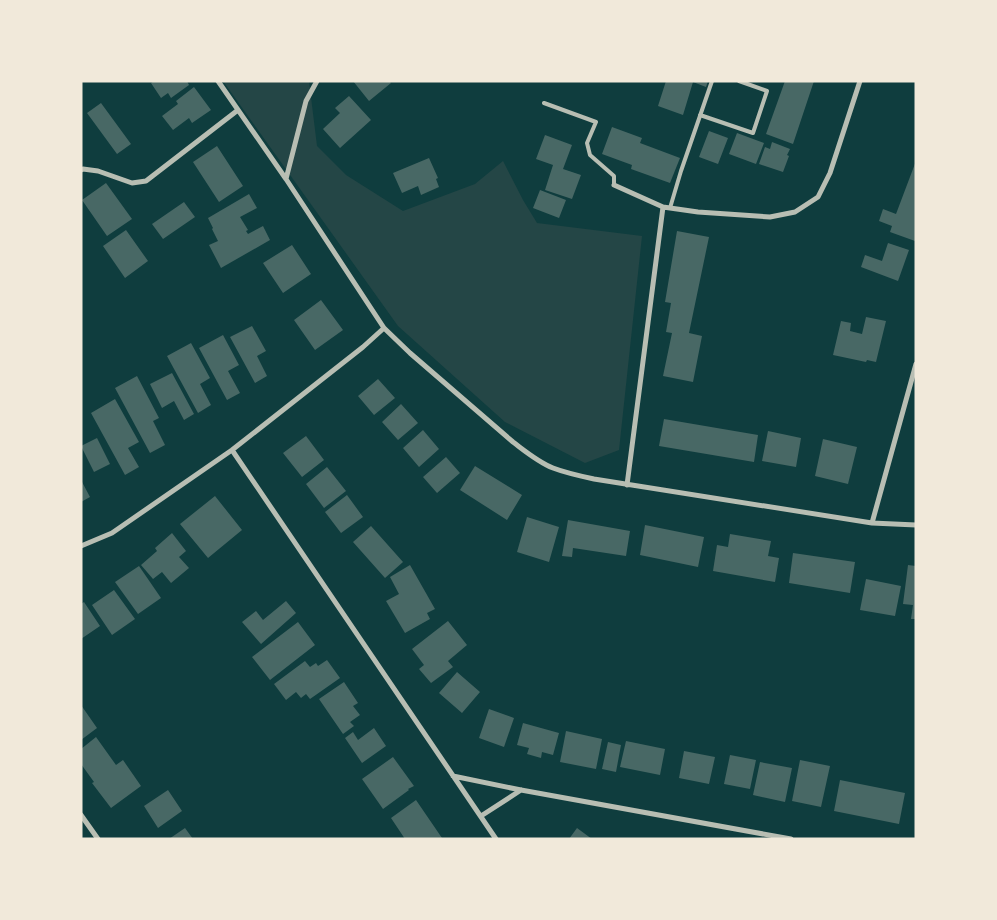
<svg xmlns="http://www.w3.org/2000/svg" width="997" height="920" font-family="Figtree,sans-serif">
  <style>
    .green { fill: #244646 }
    .building { fill: #486865 }
    .lines { fill: none; stroke-linecap: round; stroke-linejoin: round }
    .service { stroke: #b8beb3; stroke-width: 4 }
    .minor { stroke: #b8beb3; stroke-width: 5 }
  </style>
  <rect width="100%" height="100%" fill="#0f3d3e"/>
  <path class="green" d="M223 81H309L317 146 346 175 403 211 475 184 503 161 523 200 537 223 642 236 619 450 585 463 505 422 398 326Z"/>
  <path class="building" d="M154 81H187L189 85 171 98 168 93 161 98 151 83Z
    M353 81H389L391 83 369 101Z
    M666 81H708L706 87 693 82 683 115 658 106Z
    M785 81H814L793 144 766 134Z
    M194 87 211 110 192 123 189 118 173 130 162 116 178 104 176 101Z
    M349 96 371 120 340 148 323 129 340 113 335 108Z
    M101 103 131 144 117 154 87 113Z
    M612 127 642 138 640 143 680 158 670 183 631 169 632 165 602 154Z
    M709 131 728 138 718 164 699 157Z
    M737 133 764 143 756 164 729 154Z
    M545 135 572 145 563 169 581 175 572 199 545 190 553 165 536 159Z
    M772 142 790 149 787 155 789 156 783 172 759 164 765 147 770 149Z
    M217 146 243 186 219 202 193 162Z
    M429 158 438 178 436 179 439 187 421 195 418 186 402 193 393 173Z
    M916 161V238L915 241 890 232 892 226 879 221 883 209 896 214Z
    M106 183 132 219 107 236 82 200Z
    M540 190 566 200 559 218 533 208Z
    M249 194 257 208 240 217 248 230 246 231 248 234 263 226 270 240 221 268 209 245 218 241 212 229 213 228 208 218Z
    M184 202 195 217 163 239 152 224Z
    M126 230 148 261 125 278 103 246Z
    M677 231 709 237 689 333 702 336 693 382 663 376 672 333 666 332 671 303 665 302Z
    M888 243 909 250 898 281 861 267 865 255 882 261Z
    M292 245 311 274 283 293 263 263Z
    M321 300 343 330 315 350 294 320Z
    M866 317 886 321 876 362 867 360 866 362 833 355 841 321 851 323 850 331 862 334Z
    M252 326 266 351 257 356 267 376 255 383 230 337Z
    M223 335 239 365 228 371 240 393 227 400 199 348Z
    M191 343 210 378 200 384 211 405 198 413 167 356Z
    M172 373 194 414 184 420 174 401 162 408 150 384Z
    M137 376 159 418 153 421 165 445 150 453 115 388Z
    M378 379 395 398 374 415 358 396Z
    M115 399 139 442 128 448 139 467 125 475 91 413Z
    M401 404 418 423 398 440 382 422Z
    M664 419 758 435 754 462 659 446Z
    M423 430 439 449 419 467 403 448Z
    M768 431 801 438 796 467 762 461Z
    M306 436 324 460 302 477 283 453Z
    M97 438 110 464 94 472 81 446Z
    M823 439 857 447 848 484 815 476Z
    M446 457 460 473 437 493 423 477Z
    M475 466 522 495 507 520 460 490Z
    M327 467 346 491 324 508 306 484Z
    M81 480 90 497 81 502Z
    M347 495 363 517 341 533 325 512Z
    M215 496 242 530 208 558 180 524Z
    M527 517 559 527 549 562 517 552Z
    M568 520 630 531 626 556 573 548 572 557 562 556Z
    M645 525 704 537 698 567 640 555Z
    M371 526 403 562 385 578 353 542Z
    M172 533 186 551 179 557 189 568 171 583 162 572 153 579 141 565 157 551 155 548Z
    M730 534 771 541 768 556 779 558 775 582 713 571 717 545 728 547Z
    M793 553 855 562 850 593 789 583Z
    M410 565 435 609 427 613 430 619 405 633 386 601 399 594 390 577Z
    M908 565 916 566V619H911L913 605 903 604Z
    M139 566 161 598 138 614 115 582Z
    M866 579 901 586 895 616 860 610Z
    M114 590 135 619 112 635 92 605Z
    M286 601 296 613 261 644 242 622 256 611 263 620Z
    M84 602 100 626 81 639V604Z
    M448 621 467 645 448 661 453 667 431 683 419 669 424 665 412 649Z
    M298 622 315 645 270 680 252 657Z
    M327 660 340 678 310 699 306 694 301 698 296 692 286 700 274 684 305 661 310 667 316 663 318 666Z
    M457 672 480 692 462 713 439 693Z
    M344 682 358 703 353 706 360 715 350 722 354 726 343 734 319 699Z
    M81 705 97 728 81 740Z
    M489 709 514 718 504 747 479 738Z
    M523 723 559 733 553 755 542 752 541 758 527 754 529 748 517 745Z
    M374 728 386 746 362 763 345 738 353 732 358 740Z
    M566 731 602 739 596 769 560 762Z
    M96 737 116 765 123 760 141 786 111 808 92 783 94 782 81 764V749Z
    M626 741 665 749 660 775 620 767Z
    M608 742 621 745 616 772 602 769Z
    M684 751 715 757 709 784 679 778Z
    M730 755 756 760 750 789 724 784Z
    M393 757 414 786 408 789 409 790 383 809 362 779Z
    M800 760 830 766 821 807 792 801Z
    M760 762 792 768 785 802 753 795Z
    M840 780 905 793 899 824 834 811Z
    M168 790 182 811 158 828 144 806Z
    M416 800 442 838 440 839H405L391 818Z
    M185 828 193 839H169Z
    M577 828 592 839H569Z"/>
  <g class="lines">
    <path class="service" d="M544 103 596 122 587 143 590 155 614 176V185
      M700 115 753 133 767 91 739 81
      M670 208 681 171 712 81"/>
    <path class="minor" d="M218 81 286 179 384 328 410 353 513 442C525 451 538 462 553 468 566 473 580 476 594 479L872 523 916 525
      M81 170 83 169 98 171 132 183 146 181 238 110
      M286 179 306 101 317 81
      M614 185 663 207 698 212 770 217 795 212 818 197 830 173 860 81
      M232 450 496 839
      M627 485 663 207
      M872 523 916 364
      M81 546 112 533 232 450 363 347 384 328
      M453 776 521 790 791 839
      M81 815 98 839
      M481 816 521 790"/>
  </g>
  <rect width="997" height="920" fill="none" stroke="#f1e9da" stroke-width="165"/>
</svg>
